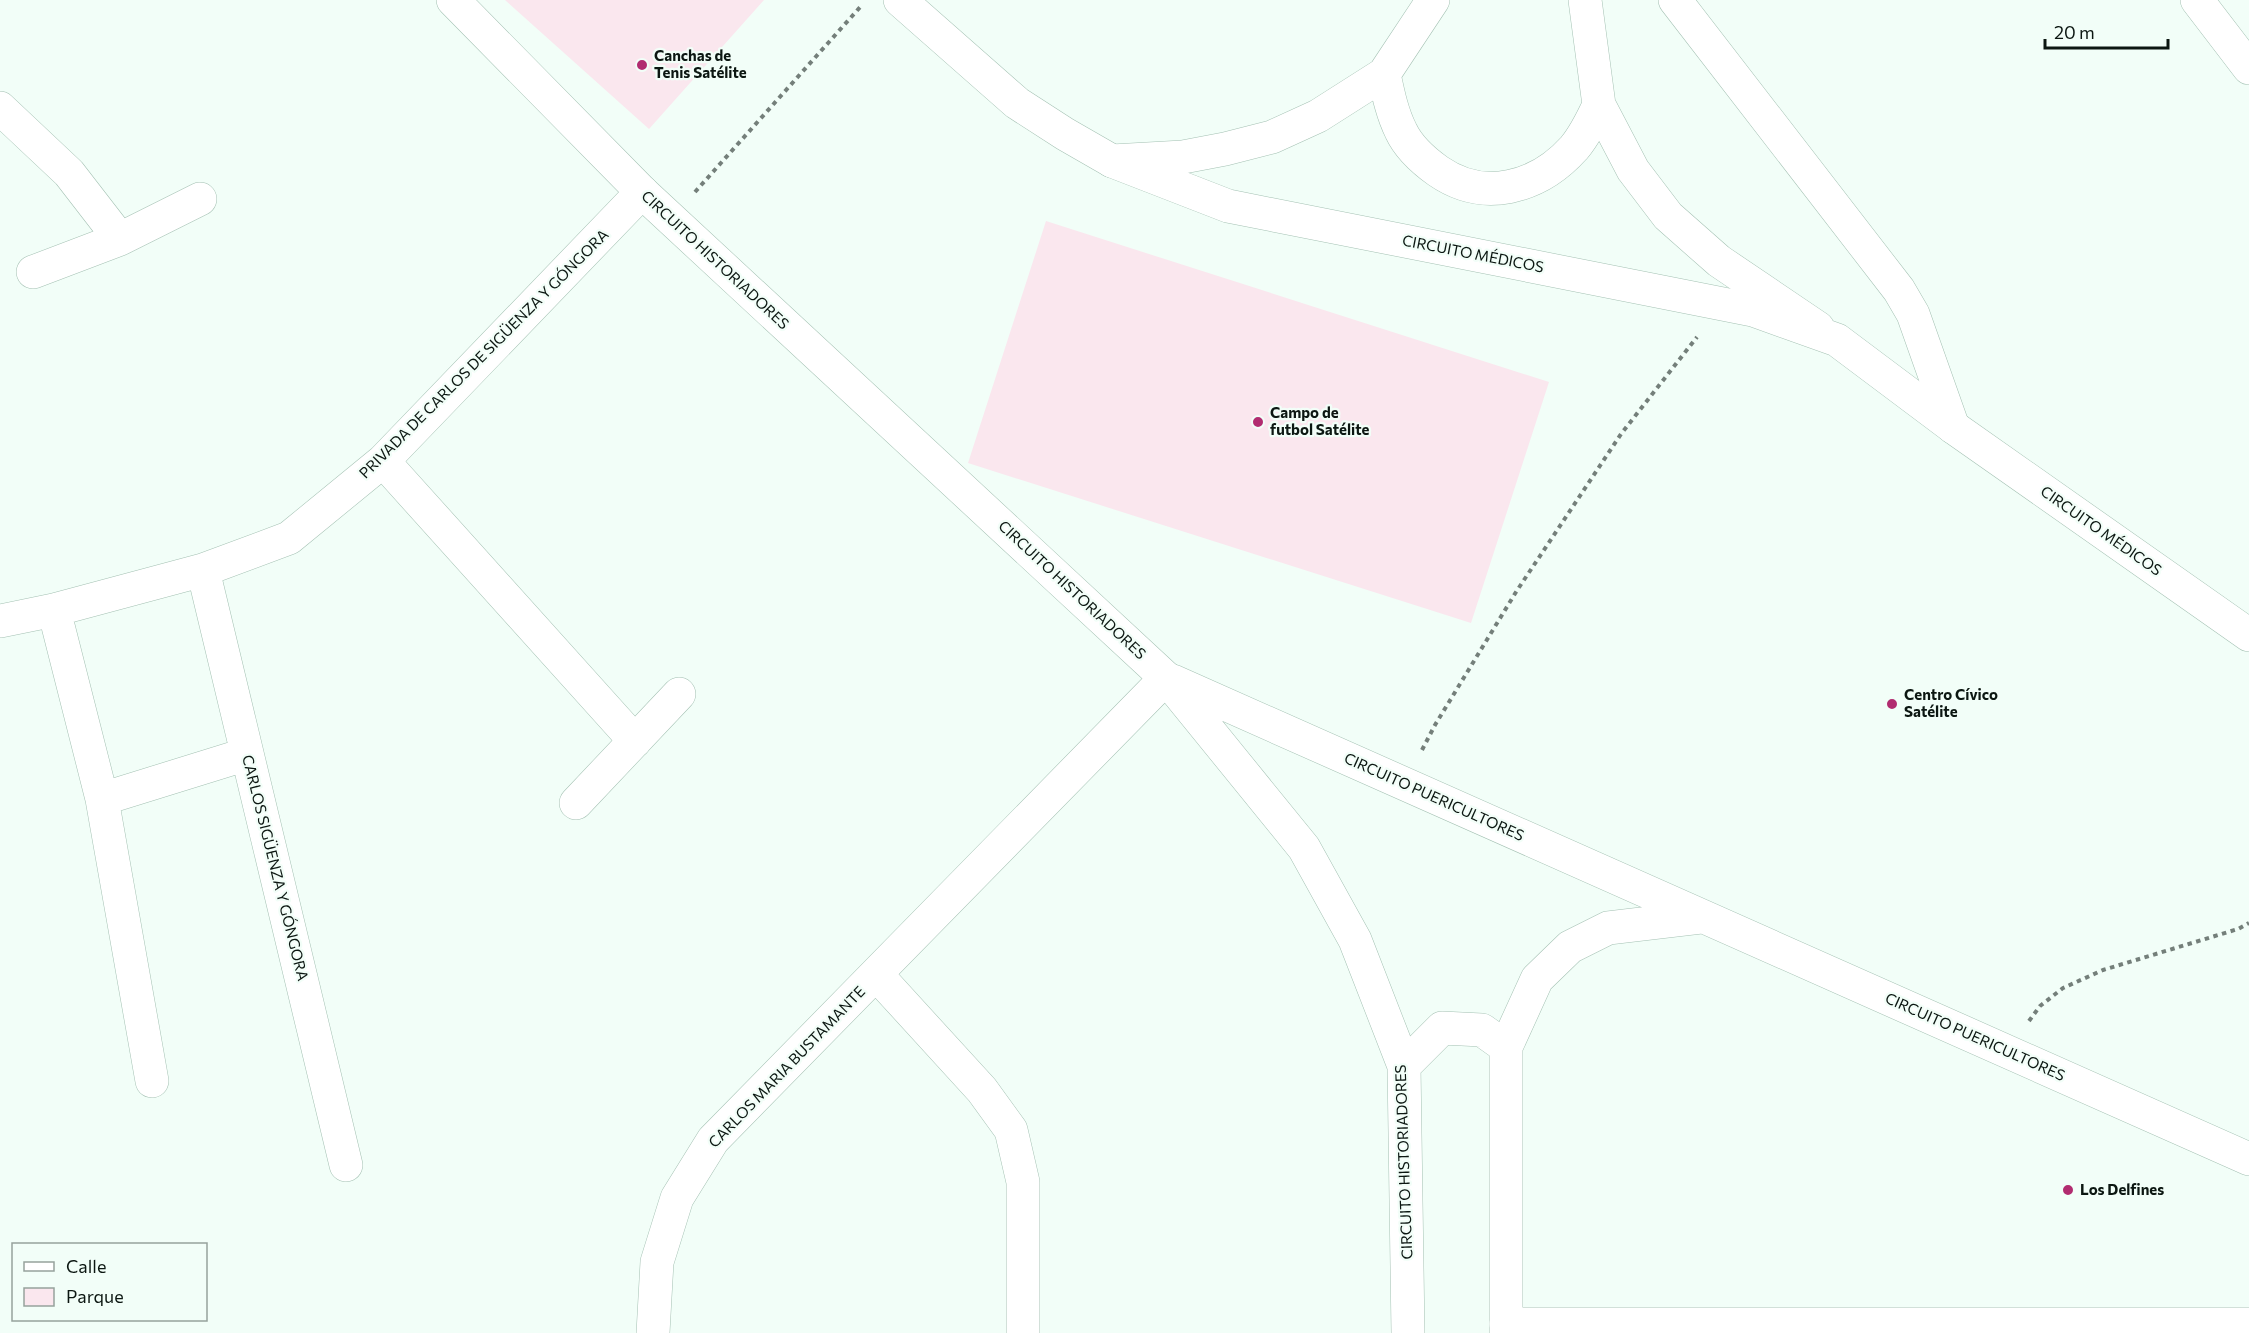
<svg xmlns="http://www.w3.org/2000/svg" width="2249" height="1333" font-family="Commissioner,sans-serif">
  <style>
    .green { fill: #fae7ee }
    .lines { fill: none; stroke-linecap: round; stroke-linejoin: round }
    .minor-casing { stroke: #a4c1b3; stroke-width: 34 }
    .tertiary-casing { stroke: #a4c1b3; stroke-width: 34 }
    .path { stroke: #747f7a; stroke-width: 4; stroke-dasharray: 4.5 4.5; stroke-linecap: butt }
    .minor { stroke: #fff; stroke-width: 33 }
    .tertiary { stroke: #fff; stroke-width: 33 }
    .poi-dot { fill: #b12c70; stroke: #f2fef8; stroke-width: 2 }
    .labels { text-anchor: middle; stroke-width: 4.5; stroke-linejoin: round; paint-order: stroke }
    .poi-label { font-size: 15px; font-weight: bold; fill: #0c1712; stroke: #f2fef8; text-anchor: start }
    .street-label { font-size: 15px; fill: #0c1712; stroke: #f2fef8 }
  </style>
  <rect width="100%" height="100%" fill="#f2fef8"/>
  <path class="green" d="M505 0H764L649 129Z
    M1046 221 1549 382 1471 623 968 463Z"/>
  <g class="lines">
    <defs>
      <path id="minor" d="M1585 0 1599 105 1633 170 1668 216 1719 261 1818 328
        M1675 0 1899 290 1913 314 1953 427
        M2197 0 2249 68
        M1384 74C1388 93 1392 113 1401 131 1408 146 1424 161 1438 171 1484 203 1538 188 1574 148 1585 135 1592 120 1599 105
        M0 108 69 173 120 239
        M1112 161 1183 157 1225 149 1272 137 1318 116 1384 74 1433 0
        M33 272 120 239 200 199
        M383 461 635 741
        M203 570 346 1165
        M54 610 102 799 152 1081
        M0 621 54 610 203 570 289 538 383 461 642 192
        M102 799 247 754
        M576 803 679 694
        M876 974 982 1090 1011 1130 1023 1182V1333
        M1506 1324H2249
        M653 1333 657 1262 677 1198 713 1140 1166 678"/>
      <path id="tertiary" d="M453 0 642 192 1166 678 1304 848 1355 940 1404 1066 1408 1333
        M900 0 1017 103 1065 134 1112 161 1228 206 1753 310 1837 340 1953 427 2249 635
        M1173 681 2249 1159
        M1404 1066 1442 1028 1482 1030 1506 1047
        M1506 1333V1047L1537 979 1570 947 1608 928 1701 917"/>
    </defs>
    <use href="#minor" class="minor-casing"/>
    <use href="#tertiary" class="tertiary-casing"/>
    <path class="path" d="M695 192 862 5
      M1422 750 1435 725 1516 592 1621 434 1697 337
      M2029 1021 2040 1006 2063 988 2103 970 2238 929 2249 923"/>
    <use href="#minor" class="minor"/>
    <use href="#tertiary" class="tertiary"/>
  </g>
  <g class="poi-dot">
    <circle cx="642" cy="65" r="6"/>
    <circle cx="1258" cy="422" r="6"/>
    <circle cx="1892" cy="704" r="6"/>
    <circle cx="2068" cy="1190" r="6"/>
  </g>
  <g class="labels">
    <g class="poi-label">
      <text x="654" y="61">Canchas de<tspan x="654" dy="17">Tenis Satélite</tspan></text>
      <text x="1270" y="418">Campo de<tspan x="1270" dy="17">futbol Satélite</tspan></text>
      <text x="1904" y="700">Centro Cívico<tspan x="1904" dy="17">Satélite</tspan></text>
      <text x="2080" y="1195">Los Delfines</text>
    </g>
    <g class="street-label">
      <text transform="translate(1473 254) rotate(11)" y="5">CIRCUITO MÉDICOS</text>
      <text transform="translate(715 260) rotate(43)" y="5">CIRCUITO HISTORIADORES</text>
      <text transform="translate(484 354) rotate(-45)" y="5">PRIVADA DE CARLOS DE SIGÜENZA Y GÓNGORA</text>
      <text transform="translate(2101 531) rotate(35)" y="5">CIRCUITO MÉDICOS</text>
      <text transform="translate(1072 590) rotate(43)" y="5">CIRCUITO HISTORIADORES</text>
      <text transform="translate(1434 797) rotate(24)" y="5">CIRCUITO PUERICULTORES</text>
      <text transform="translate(275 868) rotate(76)" y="5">CARLOS SIGÜENZA Y GÓNGORA</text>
      <text transform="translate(1975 1037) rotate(24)" y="5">CIRCUITO PUERICULTORES</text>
      <text transform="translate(787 1067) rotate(-46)" y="5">CARLOS MARIA BUSTAMANTE</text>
      <text transform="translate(1404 1162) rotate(-92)" y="5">CIRCUITO HISTORIADORES</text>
    </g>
  </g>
  <rect x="12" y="1243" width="195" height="78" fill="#f2fef8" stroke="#96a29c" stroke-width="1.5"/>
  <rect x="24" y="1262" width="30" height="9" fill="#ffffff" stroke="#96a29c" stroke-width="1.5"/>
  <text x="66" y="1273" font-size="18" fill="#0c1712">Calle</text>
  <rect x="24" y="1288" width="30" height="18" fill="#fae7ee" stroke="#96a29c" stroke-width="1.5"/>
  <text x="66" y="1303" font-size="18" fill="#0c1712">Parque</text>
  <path d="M2045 39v9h123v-9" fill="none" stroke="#0c1712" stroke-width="3"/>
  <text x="2054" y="39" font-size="18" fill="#0c1712" stroke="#f2fef8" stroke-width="4.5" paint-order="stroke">20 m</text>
</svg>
